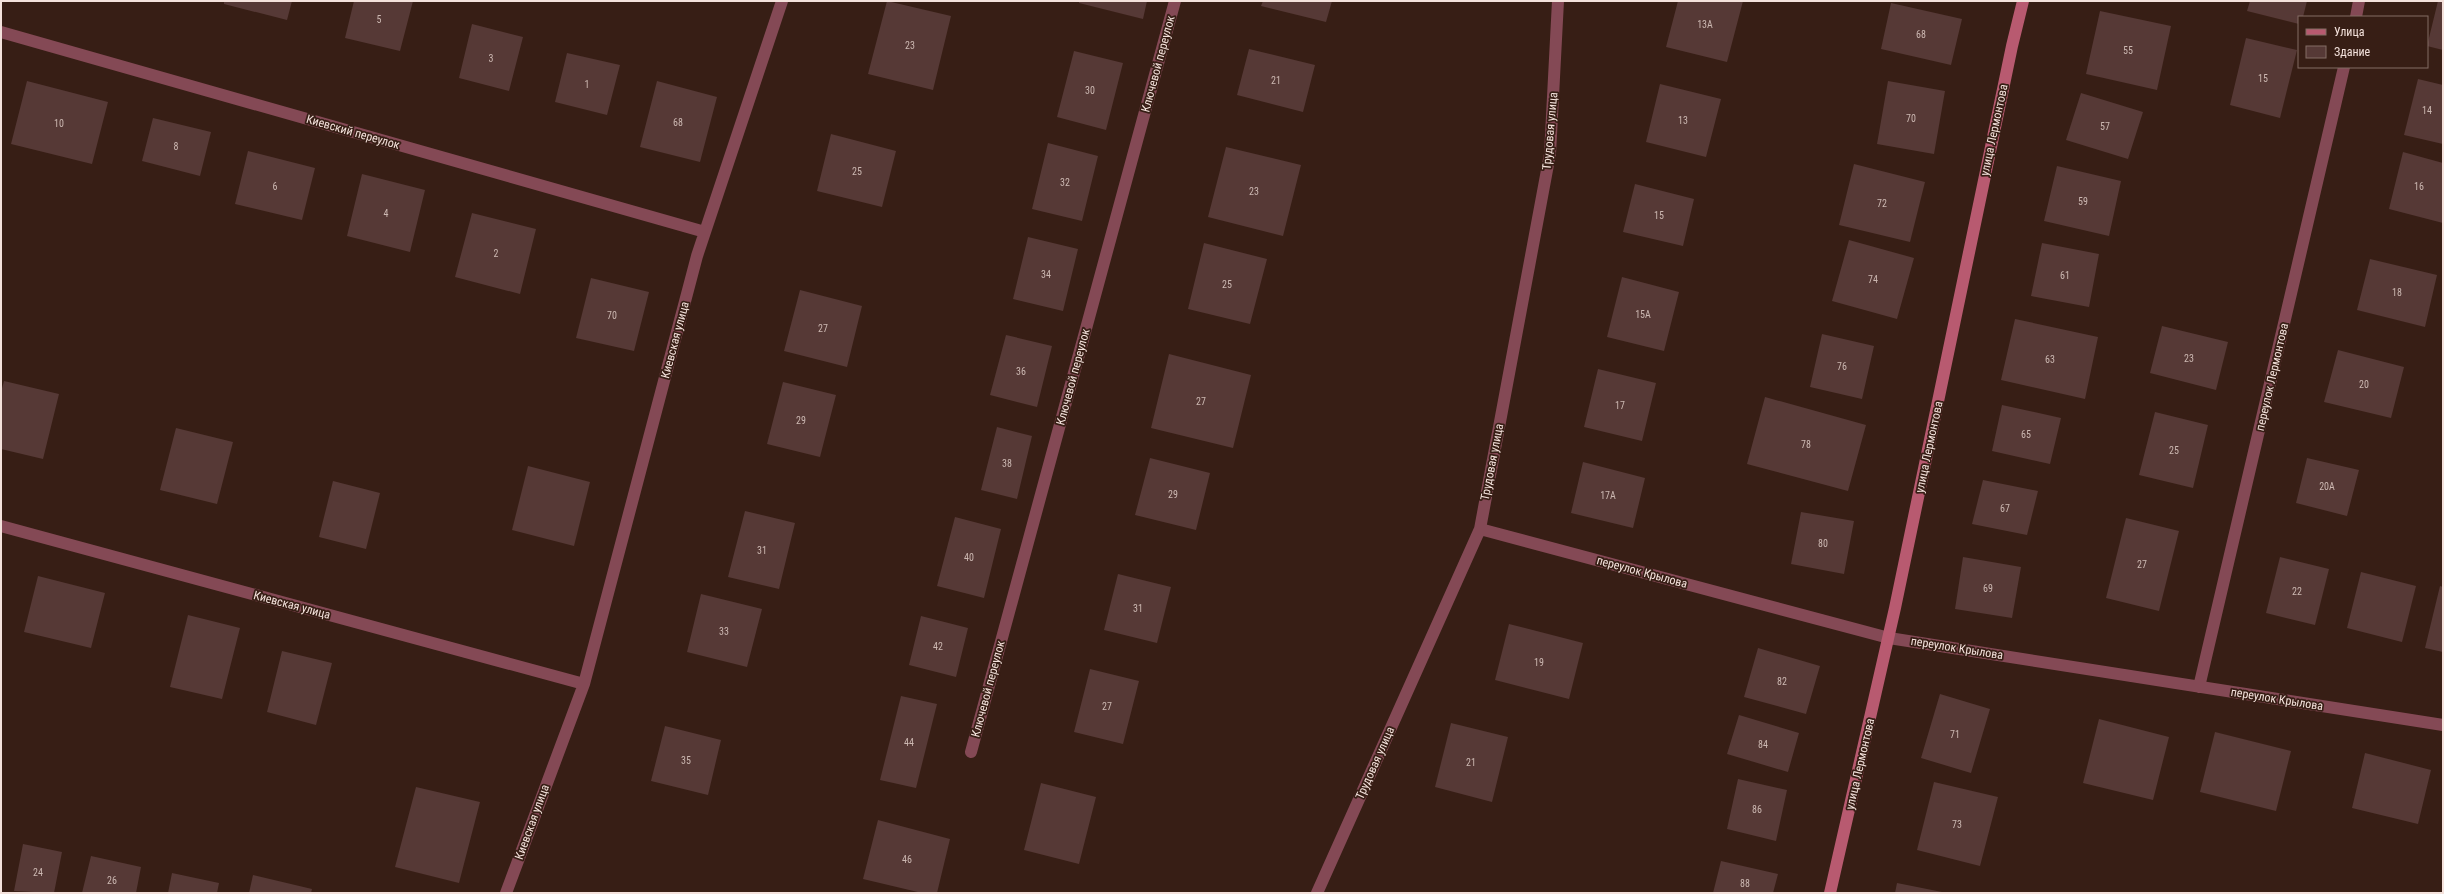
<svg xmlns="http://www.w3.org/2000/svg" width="2444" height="894" font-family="'Roboto Condensed',sans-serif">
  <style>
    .building { fill: #563936 }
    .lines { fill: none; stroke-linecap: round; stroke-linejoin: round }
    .street { stroke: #844955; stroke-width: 12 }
    .secondary { stroke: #b85a70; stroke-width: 12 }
    .labels { text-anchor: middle; stroke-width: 3.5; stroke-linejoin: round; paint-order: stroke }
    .number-label { font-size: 10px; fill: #ccb8b2 }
    .street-label { font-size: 12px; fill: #f4e2dc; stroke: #371e15 }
  </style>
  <rect width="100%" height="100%" fill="#371e15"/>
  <path class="building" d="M224 1H292L287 20 224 4Z
    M354 1H413L400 51 345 38Z
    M887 1 951 16 933 90 868 74Z
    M1079 1H1147L1143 19 1079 3Z
    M1263 1H1332L1326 22 1261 6Z
    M1678 1H1743L1727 62 1666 47Z
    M2250 1H2307L2303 17H2299V24L2247 11Z
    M2438 1H2443V50L2427 46Z
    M1891 3 1962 19 1951 65 1881 49Z
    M2100 11 2171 26 2157 90 2086 74Z
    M472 24 523 37 509 91 459 78Z
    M2246 38 2297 50 2280 118 2230 105Z
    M1249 49 1315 65 1303 112 1237 95Z
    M1074 51 1123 63 1106 130 1057 117Z
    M567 53 620 65 607 115 555 102Z
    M2418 79 2443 85V144L2404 135Z
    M27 81 108 102 92 164 11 144Z
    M657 81 717 97 700 162 640 147Z
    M1888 81 1945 91 1934 154 1877 144Z
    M1660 84 1721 99 1706 157 1646 142Z
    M2081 93 2143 112 2128 159 2066 140Z
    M153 118 211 132 200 176 142 161Z
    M831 134 896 151 882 207 817 191Z
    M1048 143 1098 156 1082 221 1032 209Z
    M1226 147 1301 165 1283 236 1208 217Z
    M248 151 315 168 302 220 235 204Z
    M2403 152 2443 163V223L2389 209Z
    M1854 164 1925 182 1910 242 1839 225Z
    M2057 166 2121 181 2109 236 2044 221Z
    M362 174 425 190 410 252 347 236Z
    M1635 184 1694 199 1683 246 1623 232Z
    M472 213 536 229 520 294 455 277Z
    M1028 237 1078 249 1063 311 1013 299Z
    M1849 240 1914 258 1897 319 1832 301Z
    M1204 243 1267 259 1250 324 1188 309Z
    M2042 243 2099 254 2089 307 2031 296Z
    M2370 259 2437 275 2425 327 2357 310Z
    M1622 277 1679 292 1664 351 1607 337Z
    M591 278 649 292 634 351 576 338Z
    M800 290 862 306 847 367 784 351Z
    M2015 319 2098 337 2085 399 2001 380Z
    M2162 326 2228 342 2216 390 2150 373Z
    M1822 334 1874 346 1862 399 1810 387Z
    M1006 335 1052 346 1037 407 990 395Z
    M2338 350 2404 367 2391 418 2324 402Z
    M1169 354 1251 375 1233 448 1151 428Z
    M1598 369 1656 383 1642 441 1584 427Z
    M4 381 59 394 43 459 1 449V392Z
    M783 382 836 395 820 457 767 444Z
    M1765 397 1866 425 1848 491 1747 464Z
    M2002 405 2061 418 2050 464 1992 451Z
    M2155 412 2208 425 2193 488 2139 475Z
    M997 427 1032 436 1017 499 981 490Z
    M176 428 233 442 217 504 160 490Z
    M1150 458 1210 473 1196 530 1135 515Z
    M2307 458 2359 470 2347 516 2296 503Z
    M1583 462 1645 478 1633 528 1571 513Z
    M528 466 590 482 574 546 512 530Z
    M1983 480 2038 491 2027 535 1972 524Z
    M333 481 380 493 366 549 319 537Z
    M745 511 795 523 779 589 728 577Z
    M1801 512 1854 521 1844 574 1791 564Z
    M955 517 1001 529 984 598 937 586Z
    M2126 518 2179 531 2159 611 2106 598Z
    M1963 557 2021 567 2012 618 1955 609Z
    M2280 557 2329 569 2315 625 2266 613Z
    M2361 572 2416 586 2402 642 2347 628Z
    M1118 574 1171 587 1157 643 1104 630Z
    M38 576 105 593 91 648 24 632Z
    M2440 586 2443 587V652L2425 648Z
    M701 594 762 609 747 667 687 652Z
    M188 615 240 628 222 699 170 687Z
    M921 616 968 628 956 677 909 665Z
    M1509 624 1583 643 1569 699 1495 680Z
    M1758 648 1820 666 1806 714 1744 697Z
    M282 651 332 663 316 725 267 712Z
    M1090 669 1139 681 1123 744 1074 732Z
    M1940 694 1990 709 1971 773 1921 758Z
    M901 696 937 704 916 788 880 780Z
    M1739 715 1799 733 1788 772 1727 754Z
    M2099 719 2169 737 2153 800 2083 783Z
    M1451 723 1508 737 1492 802 1435 787Z
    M665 726 721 740 708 795 651 781Z
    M2215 732 2291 751 2276 811 2200 792Z
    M2365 753 2431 770 2418 824 2352 808Z
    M1738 779 1787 790 1776 841 1727 829Z
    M1934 782 1998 797 1980 866 1917 850Z
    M1041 783 1096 797 1079 864 1024 850Z
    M416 787 480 802 459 883 395 867Z
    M878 820 950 839 937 893H922L863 879Z
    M23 844 62 852 54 893 14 891Z
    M91 856 141 867 136 893H82Z
    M1721 861 1778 874 1773 893H1713Z
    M172 873 219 883 217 893H168Z
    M253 875 312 889 311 893H249Z
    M1897 883 1942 892V893H1895Z"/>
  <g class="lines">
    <path class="street" d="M2356 17 2359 1
      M1 32 705 232
      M1 526 584 684
      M1480 529 1889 638 2443 725
      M2199 687 2344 67
      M971 752 1175 1
      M506 893 584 684 697 256 782 1
      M1317 893 1480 529 1550 154 1558 1"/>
    <path class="secondary" d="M1830 893 1895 608 2012 46 2023 1"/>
  </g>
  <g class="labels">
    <g class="number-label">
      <text x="379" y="23">5</text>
      <text x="1705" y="28">13А</text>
      <text x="1921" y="38">68</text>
      <text x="910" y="49">23</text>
      <text x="2128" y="54">55</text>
      <text x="491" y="62">3</text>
      <text x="2263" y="82">15</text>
      <text x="1276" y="84">21</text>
      <text x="587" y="88">1</text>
      <text x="1090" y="94">30</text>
      <text x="2427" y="114">14</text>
      <text x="1911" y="122">70</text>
      <text x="1683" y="124">13</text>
      <text x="678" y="126">68</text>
      <text x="59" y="127">10</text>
      <text x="2105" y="130">57</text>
      <text x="176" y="150">8</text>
      <text x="857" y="175">25</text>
      <text x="1065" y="186">32</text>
      <text x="275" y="190">6</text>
      <text x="2419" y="190">16</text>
      <text x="1254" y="195">23</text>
      <text x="2083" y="205">59</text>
      <text x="1882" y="207">72</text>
      <text x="386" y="217">4</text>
      <text x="1659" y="219">15</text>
      <text x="496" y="257">2</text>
      <text x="1046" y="278">34</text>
      <text x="2065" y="279">61</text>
      <text x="1873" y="283">74</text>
      <text x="1227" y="288">25</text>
      <text x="2397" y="296">18</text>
      <text x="1643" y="318">15А</text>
      <text x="612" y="319">70</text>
      <text x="823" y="332">27</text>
      <text x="2189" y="362">23</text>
      <text x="2050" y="363">63</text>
      <text x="1842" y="370">76</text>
      <text x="1021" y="375">36</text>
      <text x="2364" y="388">20</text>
      <text x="1201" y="405">27</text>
      <text x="1620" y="409">17</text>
      <text x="801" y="424">29</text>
      <text x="2026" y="438">65</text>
      <text x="1806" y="448">78</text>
      <text x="2174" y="454">25</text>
      <text x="1007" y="467">38</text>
      <text x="2327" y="490">20А</text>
      <text x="1173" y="498">29</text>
      <text x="1608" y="499">17А</text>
      <text x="2005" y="512">67</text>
      <text x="1823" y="547">80</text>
      <text x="762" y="554">31</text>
      <text x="969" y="561">40</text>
      <text x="2142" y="568">27</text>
      <text x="1988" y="592">69</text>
      <text x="2297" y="595">22</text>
      <text x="1138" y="612">31</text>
      <text x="724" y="635">33</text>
      <text x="938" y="650">42</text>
      <text x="1539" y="666">19</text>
      <text x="1782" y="685">82</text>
      <text x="1107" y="710">27</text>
      <text x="1955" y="738">71</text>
      <text x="909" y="746">44</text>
      <text x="1763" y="748">84</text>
      <text x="686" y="764">35</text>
      <text x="1471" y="766">21</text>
      <text x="1757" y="813">86</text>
      <text x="1957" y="828">73</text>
      <text x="907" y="863">46</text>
      <text x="38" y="876">24</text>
      <text x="112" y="884">26</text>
      <text x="1745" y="887">88</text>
    </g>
    <g class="street-label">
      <text transform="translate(1158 64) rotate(-75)" y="4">Ключевой переулок</text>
      <text transform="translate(1994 130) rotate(-78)" y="4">улица Лермонтова</text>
      <text transform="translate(1550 131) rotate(-85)" y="4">Трудовая улица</text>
      <text transform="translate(353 132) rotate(16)" y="4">Киевский переулок</text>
      <text transform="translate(675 340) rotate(-75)" y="4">Киевская улица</text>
      <text transform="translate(1073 377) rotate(-75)" y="4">Ключевой переулок</text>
      <text transform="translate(2272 377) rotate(-77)" y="4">переулок Лермонтова</text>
      <text transform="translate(1929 447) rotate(-78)" y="4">улица Лермонтова</text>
      <text transform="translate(1492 462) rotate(-79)" y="4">Трудовая улица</text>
      <text transform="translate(1642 572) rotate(15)" y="4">переулок Крылова</text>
      <text transform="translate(292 605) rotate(15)" y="4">Киевская улица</text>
      <text transform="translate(1957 648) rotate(9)" y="4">переулок Крылова</text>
      <text transform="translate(988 689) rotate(-75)" y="4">Ключевой переулок</text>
      <text transform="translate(2277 699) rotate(9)" y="4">переулок Крылова</text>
      <text transform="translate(1375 763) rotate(-66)" y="4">Трудовая улица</text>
      <text transform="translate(1860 764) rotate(-77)" y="4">улица Лермонтова</text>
      <text transform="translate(532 822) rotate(-70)" y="4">Киевская улица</text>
    </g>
  </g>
  <rect width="2444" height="894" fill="none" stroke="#f4e2dc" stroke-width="4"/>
  <rect x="2298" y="16" width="130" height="52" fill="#371e15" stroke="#836c65"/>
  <rect x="2306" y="29" width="20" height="6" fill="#b85a70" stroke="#836c65"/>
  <text x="2334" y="36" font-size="12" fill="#f4e2dc">Улица</text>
  <rect x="2306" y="46" width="20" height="12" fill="#563936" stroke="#836c65"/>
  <text x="2334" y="56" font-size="12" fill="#f4e2dc">Здание</text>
</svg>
